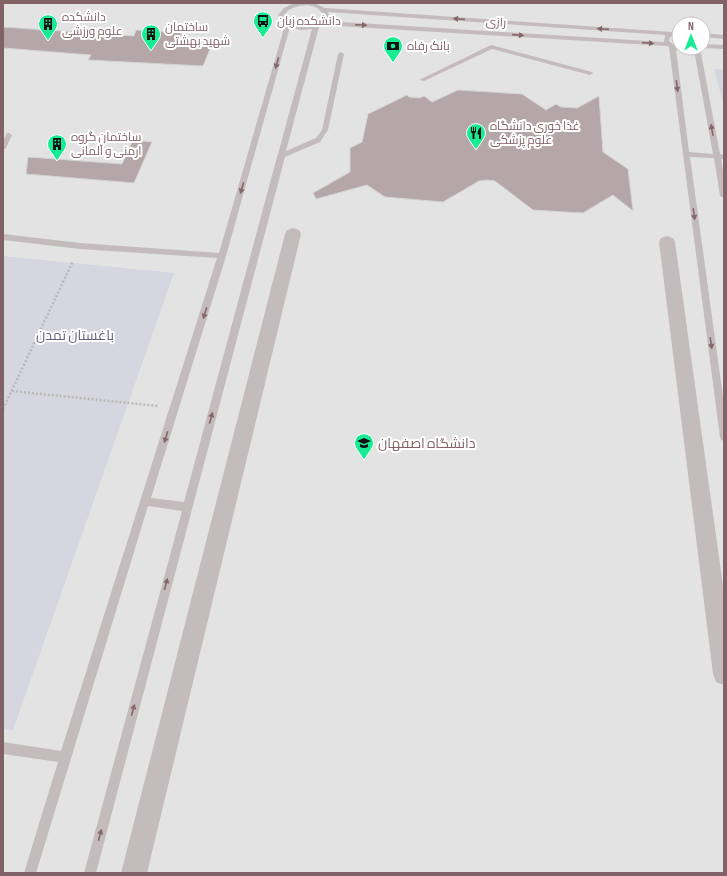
<svg xmlns="http://www.w3.org/2000/svg" width="727" height="876" font-family="'Sofia Sans Condensed',Cairo,sans-serif">
  <style>
    .built { fill: #e3e3e4; fill-rule: evenodd }
    .green { fill: #d5d6e0 }
    .building { fill: #b4a6a9; stroke: #d2d4d5 }
    .lines { fill: none; stroke-linecap: round; stroke-linejoin: round }
    .path { stroke: #bdb8b8; stroke-width: 2.5; stroke-dasharray: 2 2; stroke-linecap: butt }
    .lane { fill: #c4bbbd; fill-rule: evenodd }
    .street { fill: #c4bbbd; fill-rule: evenodd }
    .oneway { fill: #85666b }
    .labels { text-anchor: middle; stroke-width: 4; stroke-linejoin: round; paint-order: stroke }
    .far-poi-label { font-size: 12px; fill: #826167; stroke: #fff; text-anchor: start }
    .far-street-label { font-size: 12px; fill: #826167; stroke: #fff }
    .park-label { font-size: 14px; fill: #646079; stroke: #fff }
    .poi-label { font-size: 14px; fill: #826167; stroke: #fff; text-anchor: start }
  </style>
  <rect width="100%" height="100%" fill="#eff2f4"/>
  <path class="built" d="M3 3H724V873H3ZM679 24H703V48H679Z"/>
  <path class="green" d="M714 69 724 70V106Z
    M3 256 174 273 13 730 3 729Z"/>
  <path class="building" d="M3 27 134 36 136 30 182 33 180 39 213 42 203 66 88 60 91 55 3 48Z
    M458 90 522 94 546 110 556 104 561 107 577 108 599 96 603 152 628 169 633 211 613 195 583 213 533 210 495 181 487 180 479 181 443 202 385 197 367 185 316 199 313 193 350 172V148L362 142 368 114 407 95 409 97 420 98 424 96 432 102Z
    M133 140 152 142 134 183 26 174 28 157 122 164Z"/>
  <g class="lines">
    <path class="path" d="M12 391 158 406
      M3 409 73 261"/>
    <path class="lane" d="M294 3H314L325 8 672 32 679 30V34L670 37 669 41C678 50 688 48 700 48L720 154 724 155V159H721L724 177V198L720 196 714 158 690 157 724 404V441L721 440 720 437 669 47 667 46 322 25 319 27 286 151 316 138 322 130 338 54 341 52 344 54 328 130 320 142 285 157 96 873H84L182 511 148 506 36 873H24L58 762 3 754V742L61 751 217 258 80 249 3 240V234L80 243 219 253 285 25 280 22 278 15 284 8ZM307 5C314 6 320 8 323 15 316 30 298 28 286 21L284 15C290 7 298 6 307 5ZM328 12 665 35 664 42 326 21 329 15ZM290 27 301 30 312 29 278 154 277 156V157L184 502 151 498 226 256ZM676 50 683 52 694 50 713 154 689 152Z
      M703 33 724 35V39L703 37Z
      M703 44 724 45V49L703 48Z
      M491 45 592 72 593 73 590 75 492 49 424 81 419 80Z
      M7 133H9L12 135 6 148 3 150V141Z"/>
    <path class="street" d="M293 228 299 230 301 234 147 873H121L285 234 287 230Z
      M667 236 673 238 675 242 724 593V685L716 682 713 674 659 242 661 238Z"/>
  </g>
  <defs><path id="oneway-solid" d="M-6-.8H1V-3.2L6.5 0L1 3.2V.8H-6Z"/></defs>
  <g class="oneway">
    <use href="#oneway-solid" transform="translate(459 19) rotate(-176)"/>
    <use href="#oneway-solid" transform="translate(361 25) rotate(3)"/>
    <use href="#oneway-solid" transform="translate(603 29) rotate(-176)"/>
    <use href="#oneway-solid" transform="translate(518 35) rotate(4)"/>
    <use href="#oneway-solid" transform="translate(648 43) rotate(4)"/>
    <use href="#oneway-solid" transform="translate(277 63) rotate(106)"/>
    <use href="#oneway-solid" transform="translate(677 86) rotate(83)"/>
    <use href="#oneway-solid" transform="translate(712 130) rotate(-100)"/>
    <use href="#oneway-solid" transform="translate(242 188) rotate(106)"/>
    <use href="#oneway-solid" transform="translate(694 214) rotate(82)"/>
    <use href="#oneway-solid" transform="translate(205 313) rotate(107)"/>
    <use href="#oneway-solid" transform="translate(711 343) rotate(82)"/>
    <use href="#oneway-solid" transform="translate(211 418) rotate(-75)"/>
    <use href="#oneway-solid" transform="translate(166 437) rotate(107)"/>
    <use href="#oneway-solid" transform="translate(166 584) rotate(-75)"/>
    <use href="#oneway-solid" transform="translate(133 710) rotate(-75)"/>
    <use href="#oneway-solid" transform="translate(100 835) rotate(-75)"/>
  </g>
  <defs>
    <symbol id="bus-pin" viewBox="-11 -11 22 30"><path d="M0 17L-7.5 6A9.5 9.5 0 1 1 7.5 6Z" fill="#17ec95" stroke="#fff"/><path d="M-5-6H5V4H4V6H2V4H-2V6H-4V4H-5ZM-3.5-4V0h7V-4ZM-3.5 1.2v1.5H-2V1.2ZM2 1.2v1.5H3.5V1.2Z" fill="#111"/></symbol>
    <symbol id="building-pin" viewBox="-11 -11 22 30"><path d="M0 17L-7.5 6A9.5 9.5 0 1 1 7.5 6Z" fill="#17ec95" stroke="#fff"/><path d="M-4-6H4V6H1V3H-1V6H-4ZM-2.5-4.3h1.7v1.8h-1.7ZM.8-4.3h1.7v1.8H.8ZM-2.5-1h1.7V.8h-1.7ZM.8-1h1.7V.8H.8Z" fill="#111"/></symbol>
    <symbol id="bank-pin" viewBox="-11 -11 22 30"><path d="M0 17L-7.5 6A9.5 9.5 0 1 1 7.5 6Z" fill="#17ec95" stroke="#fff"/><path d="M-6-4H6V4H-6ZM0-2.3a2.3 2.3 0 1 0 0 4.6a2.3 2.3 0 1 0 0-4.6Z" fill="#111"/></symbol>
    <symbol id="restaurant-pin" viewBox="-11 -11 22 30"><path d="M0 17L-7.5 6A9.5 9.5 0 1 1 7.5 6Z" fill="#17ec95" stroke="#fff"/><path d="M-5-6h1v4h1v-4h1v4h1v-4h1v5L-1.5 .5V6h-2V.5L-5-1ZM5-6V6H3V1.5H1.5Q1.5-4 5-6Z" fill="#111"/></symbol>
    <symbol id="university-pin" viewBox="-11 -11 22 30"><path d="M0 17L-7.5 6A9.5 9.5 0 1 1 7.5 6Z" fill="#17ec95" stroke="#fff"/><path d="M0-5L7-2L0 1L-7-2ZM-4 1L0 2.5L4 1V4Q0 6-4 4Z" fill="#111"/></symbol>
  </defs>
  <g fill-rule="evenodd">
    <use href="#bus-pin" x="252" y="10" width="22" height="30"/>
    <use href="#building-pin" x="37" y="13" width="22" height="30"/>
    <use href="#building-pin" x="140" y="23" width="22" height="30"/>
    <use href="#bank-pin" x="382" y="35" width="22" height="30"/>
    <use href="#restaurant-pin" x="465" y="122" width="22" height="30"/>
    <use href="#building-pin" x="46" y="133" width="22" height="30"/>
    <use href="#university-pin" x="353" y="432" width="22" height="30"/>
  </g>
  <g class="labels">
    <g class="far-poi-label">
      <text x="62" y="21">دانشکده<tspan x="62" dy="14">علوم ورزشی</tspan></text>
      <text x="277" y="25">دانشکده زبان</text>
      <text x="165" y="31">ساختمان<tspan x="165" dy="14">شهید بهشتی</tspan></text>
      <text x="407" y="50">بانک رفاه</text>
      <text x="490" y="130">غذا خوری دانشگاه<tspan x="490" dy="14">علوم پزشکی</tspan></text>
      <text x="71" y="141">ساختمان گروه<tspan x="71" dy="14">ارمنی و آلمانی</tspan></text>
    </g>
    <g class="far-street-label">
      <text transform="translate(496 22) rotate(4)" y="4">رازی</text>
    </g>
    <g class="park-label">
      <text x="75" y="340">باغستان تمدن</text>
    </g>
    <g class="poi-label">
      <text x="378" y="448">دانشگاه اصفهان</text>
    </g>
  </g>
  <rect width="727" height="876" fill="none" stroke="#826167" stroke-width="8"/>
  <g transform="translate(691 36)"><circle r="19" fill="#ffffff" stroke="#cdc0c2"/>
  <path d="M0-3L7 15L0 10L-7 15Z" fill="#17ec95"/>
  <text y="-6" font-size="11" font-weight="bold" text-anchor="middle" fill="#826167">N</text>
  </g>
</svg>
